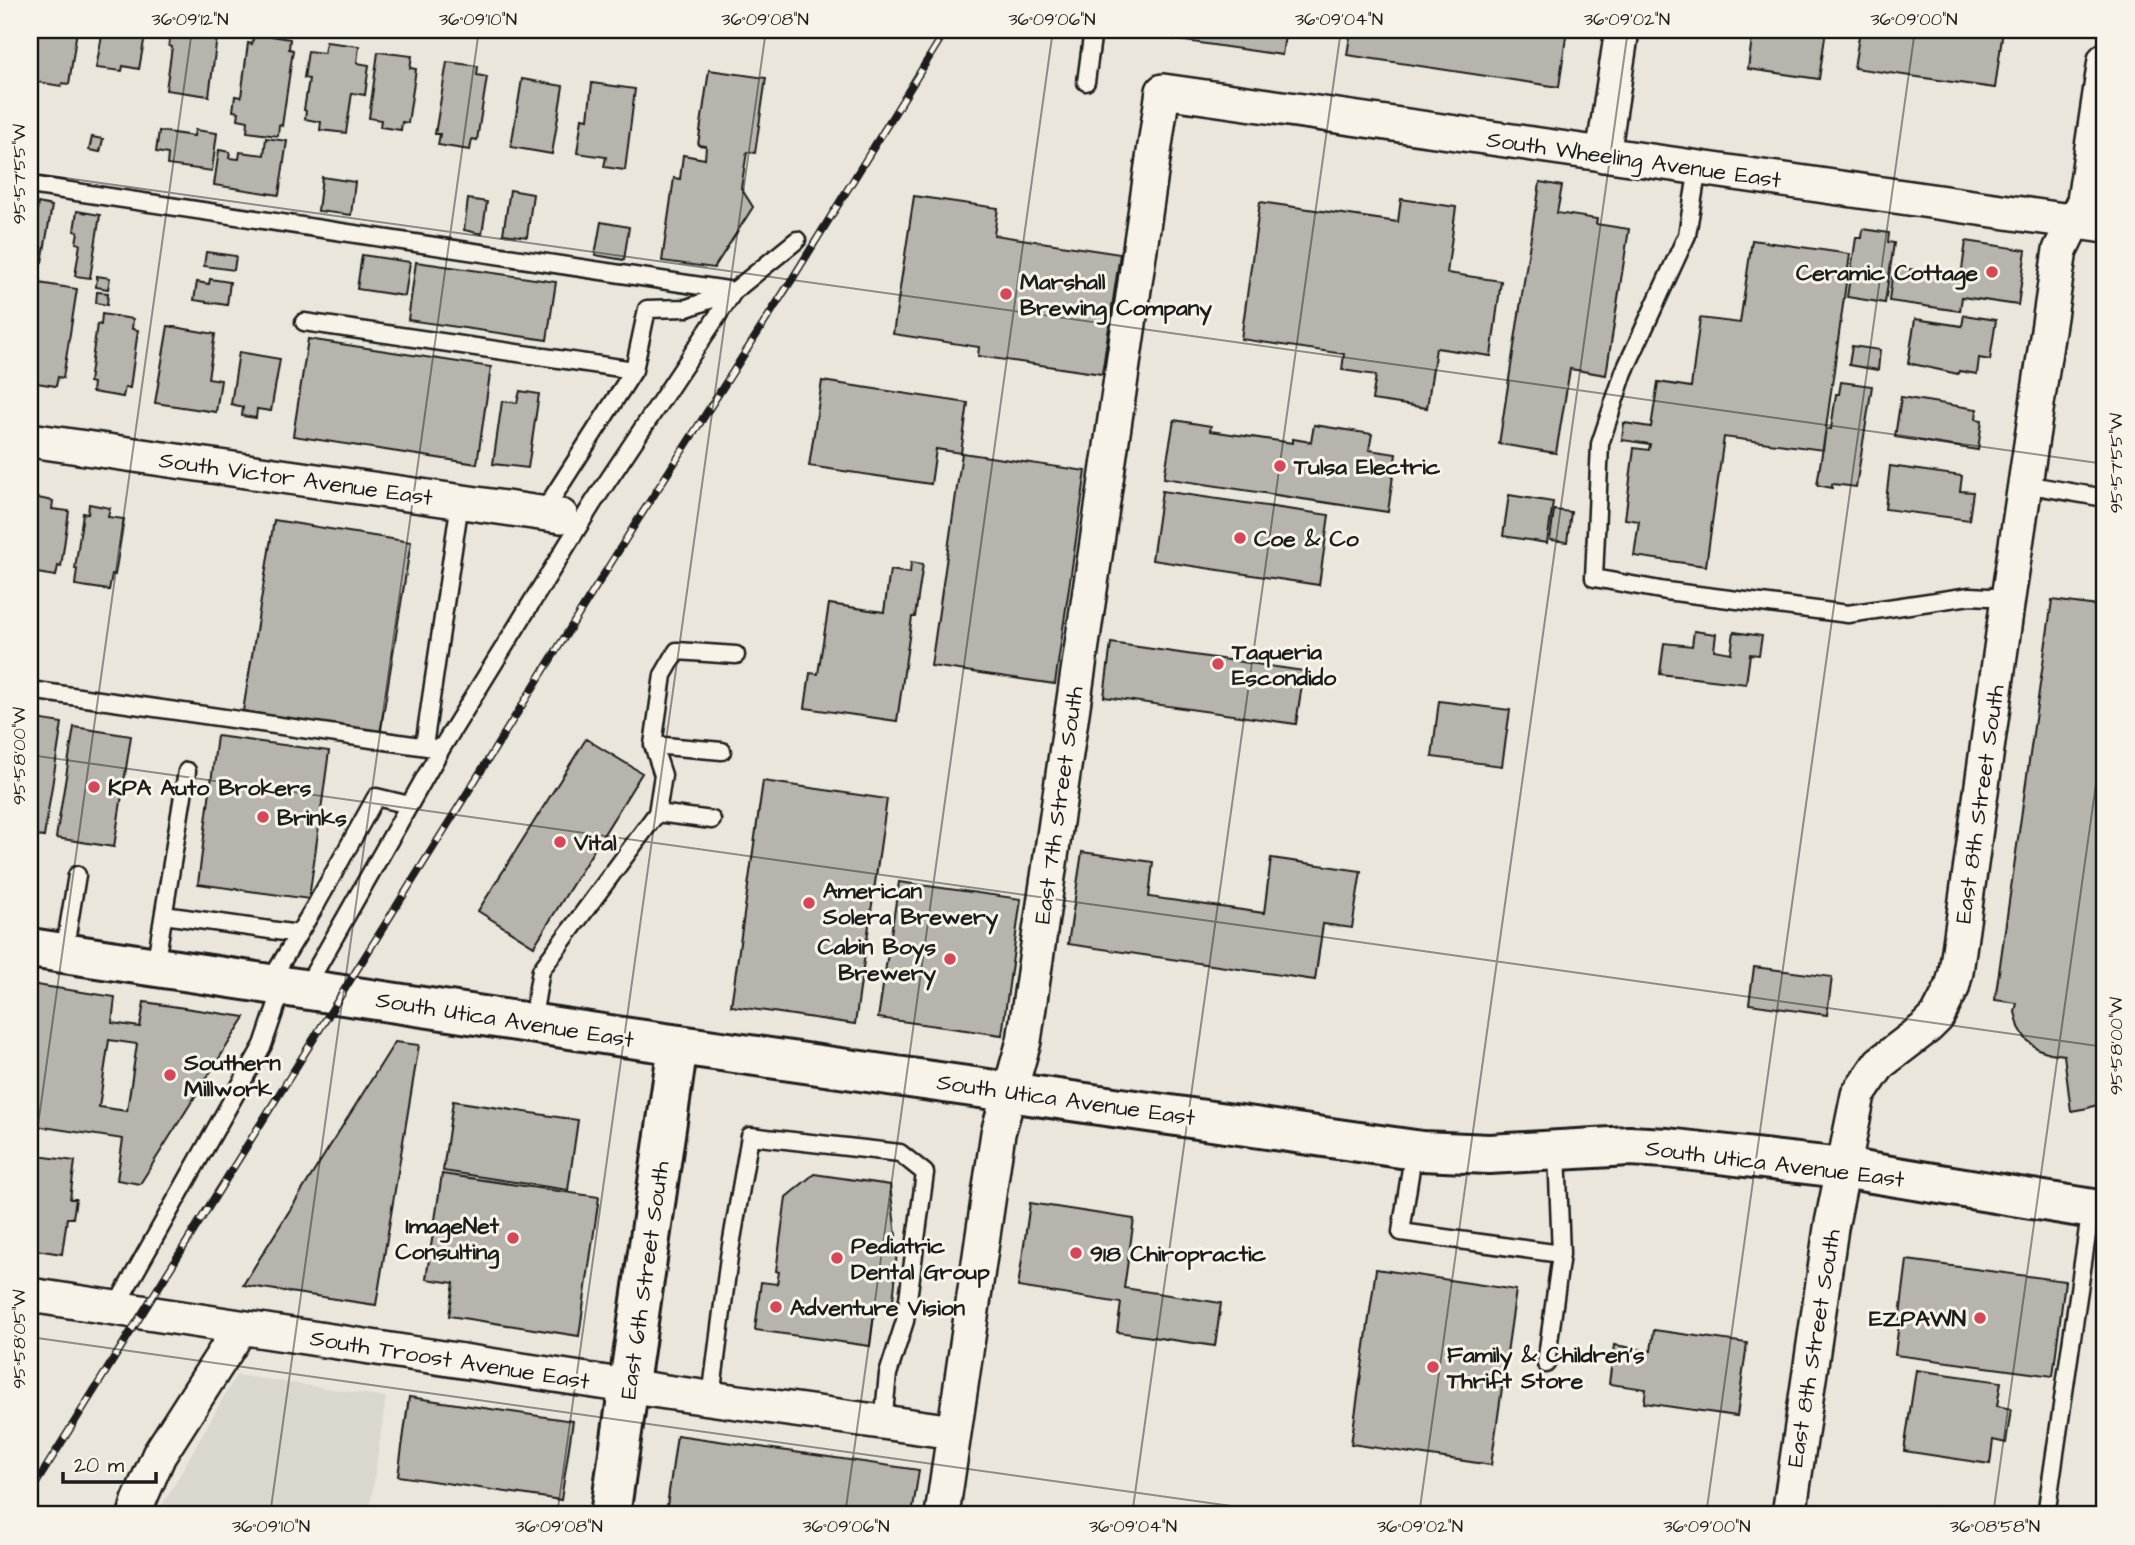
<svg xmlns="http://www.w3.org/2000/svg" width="2135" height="1545" font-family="'Architects Daughter',sans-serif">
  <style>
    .built { fill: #dad7ce }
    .building { fill: #b6b4ac; stroke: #1c1c1c; stroke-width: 2; fill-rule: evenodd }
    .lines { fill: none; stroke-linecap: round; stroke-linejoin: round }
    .service-casing { stroke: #1c1c1c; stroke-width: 21 }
    .minor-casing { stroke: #1c1c1c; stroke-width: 38 }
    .tertiary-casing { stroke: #1c1c1c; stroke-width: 44 }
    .secondary-casing { stroke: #1c1c1c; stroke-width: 44 }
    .service { stroke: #f7f3e8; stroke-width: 16 }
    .minor { stroke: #f7f3e8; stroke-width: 33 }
    .tertiary { stroke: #f7f3e8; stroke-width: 38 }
    .secondary { stroke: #f7f3e8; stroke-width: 38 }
    .rail-casing { stroke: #1c1c1c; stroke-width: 8 }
    .rail { stroke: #f7f3e8; stroke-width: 5; stroke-dasharray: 16; stroke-linecap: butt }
    .ticks { fill: none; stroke: #1c1c1c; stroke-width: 2; stroke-opacity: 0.45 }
    .poi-dot { fill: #d1495b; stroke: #f7f3e8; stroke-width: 2.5 }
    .labels { text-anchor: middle; stroke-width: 6; stroke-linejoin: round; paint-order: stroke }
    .street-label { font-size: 23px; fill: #1c1c1c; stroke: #f7f3e8 }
    .poi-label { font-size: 23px; font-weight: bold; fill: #1c1c1c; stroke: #f7f3e8; text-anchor: start }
    .neatline { fill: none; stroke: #1c1c1c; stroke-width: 2.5 }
    .ticks-label { font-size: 18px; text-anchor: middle; fill: #1c1c1c }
  </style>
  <rect width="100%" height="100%" fill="#eae6dc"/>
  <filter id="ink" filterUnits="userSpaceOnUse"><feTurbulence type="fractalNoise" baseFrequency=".0143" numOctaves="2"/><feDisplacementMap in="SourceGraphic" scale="14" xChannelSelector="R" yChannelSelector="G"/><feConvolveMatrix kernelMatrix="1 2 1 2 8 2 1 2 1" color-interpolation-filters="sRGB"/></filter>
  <g filter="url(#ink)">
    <path class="built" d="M236 1375 386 1397 369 1515H157Z"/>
    <path class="building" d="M30 30H77L69 84 62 83 61 86 30 81Z
      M103 30H146L139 69 123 66 122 71 96 68Z
      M171 30H218L209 96 166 90 172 47 169 46Z
      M1145 30H1286L1282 55 1144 35Z
      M1351 30H1567L1559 87 1347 55Z
      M1753 30H1826L1819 79 1748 69Z
      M1860 30H2003L1995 88 1854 68Z
      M254 33 290 39 289 49 293 50 282 126 279 125 278 136 247 132 248 121 238 119 239 112 233 111 235 96 241 97 248 43 252 44Z
      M326 42 359 46 357 63 369 65 365 95 352 93 346 133 320 130 321 122 305 119 306 111 304 110 309 79 304 78 308 51 324 53Z
      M378 52 412 56 410 68 416 69 408 123 402 122 401 130 380 127 381 120 369 118Z
      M447 62 478 66 477 75 487 77 477 140 472 139 470 150 438 145 440 134H435Z
      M709 70 766 78 755 153 747 152 741 188 753 207 714 268 662 261 674 178 680 179 683 155 705 159 706 146 698 145Z
      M522 79 563 86 552 154 511 147Z
      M592 83 635 89 625 170 604 167 606 157 577 153 582 118 588 119Z
      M195 130 217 133 212 171 167 165 168 154 156 152 159 131 194 136Z
      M92 137 103 139 100 152 89 150Z
      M266 138 287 141 279 195 214 185 219 150 230 152 229 158 239 159 240 152 264 155Z
      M322 177 355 182 351 215 318 211Z
      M1540 182 1562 186 1557 213 1597 219 1596 224 1629 229 1606 375 1570 369 1556 453 1499 444 1535 210H1536Z
      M510 190 533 194 527 237 503 234Z
      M914 196 998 208 994 235 1120 254 1102 374 978 356 979 347 893 334Z
      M468 199 487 202 482 234 464 230Z
      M1401 199 1456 207 1447 273 1501 281 1491 356 1436 348 1427 408 1372 400 1376 375 1342 370 1344 354 1241 339 1260 202 1398 222Z
      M38 203 52 206 42 262 30 260Z
      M77 211 100 215 90 278 75 276 80 244 76 243 78 232 74 231Z
      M601 222 629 227 624 260 595 255Z
      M1863 229 1889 233 1888 242 1894 243 1885 303 1847 297 1856 238H1862Z
      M1752 240 1850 254 1823 450 1724 437 1706 566 1634 556 1639 521 1625 519 1634 448 1649 450 1650 444 1622 440 1624 423 1651 427 1658 382 1691 387 1700 318 1740 323Z
      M1966 241 2026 250 2018 305 1962 297 1960 311 1889 301 1892 277H1895L1896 267 1961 277Z
      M206 252 236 256 234 270 204 266Z
      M362 255 410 262 405 296 357 289Z
      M416 262 556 282 547 340 408 320Z
      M97 276 110 278 108 289 96 287Z
      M210 279 230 282 227 305 194 300 197 282 209 284Z
      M39 283 77 289 63 378 58 377 56 386 30 382V314L34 315Z
      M97 292 108 293 107 305 96 303Z
      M102 314 133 319 132 329 138 330 130 388 125 387 123 397 92 392 93 383 89 382 97 324 101 325Z
      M1964 315 1996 320 1990 360 1979 358 1977 374 1959 371 1958 374 1908 363 1915 319 1962 326Z
      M168 326 215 334 208 378 221 380 216 412 155 403Z
      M308 339 491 367 477 464 293 436Z
      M1852 346 1880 350 1878 370 1849 365Z
      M239 352 280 359 271 411 257 409 256 418 242 416 243 407 231 404Z
      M822 381 968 403 961 453 936 449 931 484 809 466Z
      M1841 382 1872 386 1856 487 1832 484V488L1817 485 1826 428 1831 429 1836 394H1839Z
      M520 391 539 394 528 468 493 464 502 401 517 403Z
      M1901 397 1977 409 1976 419 1982 420 1978 450 1895 437Z
      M1174 420 1211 426 1210 431 1293 443V439L1311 442 1314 425 1372 434 1369 450 1396 454 1388 512 1164 478Z
      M962 453 1086 471 1055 684 931 666Z
      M1890 466 1962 476 1960 491 1973 492 1969 520 1885 509Z
      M1162 491 1329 515 1319 585 1152 560Z
      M1509 495 1553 502 1547 543 1503 536Z
      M33 497 53 501 52 509 69 511 61 567 58 566 56 576 30 572V506H32Z
      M89 504 110 508 108 517 124 519 115 575 112 574 109 590 75 585 77 569H75L83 513 88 514Z
      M1554 510 1571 512 1567 542 1550 540Z
      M274 520 411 542 380 734 243 711Z
      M911 562 923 564 915 617H912L897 721 805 708 810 673 818 674 829 604 884 612 890 570 910 573Z
      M2052 600 2105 607V1102L2088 1108 2071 1111 2064 1055 2050 1053 2038 1049 2026 1039 2019 1027 2015 1012 2017 1003 1995 1000Z
      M1694 631 1716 634 1714 650 1731 653 1734 632 1762 636 1759 655 1750 654 1746 684 1660 674 1664 643 1692 646Z
      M1111 643 1304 671 1296 724 1104 697Z
      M1439 701 1510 710 1502 766 1432 757Z
      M30 718 62 723 44 837 30 835Z
      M74 727 131 736 114 847 56 838Z
      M217 736 329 751 309 899 198 884Z
      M586 739 642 773 534 946 478 911Z
      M763 781 887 799 855 1024 731 1006Z
      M1082 852 1153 862 1149 897 1264 913 1271 858 1361 871 1352 928 1323 924 1315 980 1068 944Z
      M899 882 1021 899 1002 1035 878 1018Z
      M1754 967 1832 977 1827 1015 1749 1004Z
      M30 984 115 997 112 1023 140 1027 144 1002 245 1017 140 1184 117 1180 123 1139 30 1125ZM109 1040 137 1044 127 1111 99 1107Z
      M395 1042 419 1045 376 1305 243 1285Z
      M453 1101 578 1120 568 1190 443 1171Z
      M30 1155 75 1161 70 1199H76L73 1218H67L62 1254 30 1249Z
      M442 1174 599 1197 579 1336 449 1316 454 1283 426 1279Z
      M814 1174 890 1185 897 1244 895 1283 892 1309 875 1306 870 1346 755 1330 761 1282 777 1284 779 1272 776 1271 786 1197Z
      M1030 1203 1134 1219 1124 1288 1221 1303 1215 1346 1117 1332 1121 1303 1018 1287Z
      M1907 1260 2065 1281 2053 1376 1895 1355Z
      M1376 1269 1516 1290 1491 1465 1351 1444Z
      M1654 1330 1747 1343 1737 1416 1644 1403 1646 1389 1609 1384 1614 1345 1651 1351Z
      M1916 1370 2001 1382 1997 1406 2011 1409 2006 1443 1993 1440 1990 1464 1904 1451Z
      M409 1397 573 1421 561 1500 398 1476Z
      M677 1435 919 1470 912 1515H734L667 1506Z
      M1936 1507 1961 1511V1508L1973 1510 1972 1513 1982 1515H1935Z"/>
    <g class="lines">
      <defs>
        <path id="service" d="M1086 82 1093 30
          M1698 168 1687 235 1624 372 1600 444 1594 578 1666 591 1848 614 1970 596 2008 598
          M30 185 734 291
          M304 322 634 370
          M2024 484 2105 498
          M542 514 634 370 647 309 687 308 732 292
          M30 690 441 749
          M653 745 722 751
          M424 746 460 502
          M657 813 712 820
          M164 915 298 934
          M64 953 77 875
          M155 967 187 771
          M269 983 317 903 376 797 409 805
          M305 989 441 749 593 503 734 291 797 240
          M532 1023 541 970 657 813 663 775 653 745 663 675 677 651 736 655
          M1414 1149 1401 1232 1561 1254
          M115 1308 263 1045 283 986
          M1546 1364 1561 1254 1557 1151
          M711 1398 729 1257 750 1136 900 1153 925 1173 905 1321 888 1374 883 1422
          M2046 1515 2091 1208"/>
        <path id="minor" d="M1603 155 1622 30
          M30 440 561 516
          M30 1295 666 1392 954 1432
          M135 1515 139 1501 159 1455 241 1327
          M942 1515 998 1133 1024 1041 1163 91 2105 226
          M1789 1515 1831 1228 1858 1095 1880 1063 1927 1027 1937 1017 1952 988 1956 972 2008 598 2060 250 2084 201 2105 60"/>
        <path id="tertiary" d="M610 1515 678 1045"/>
        <path id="secondary" d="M30 948 623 1037 1422 1151 1489 1154 1629 1146 1667 1148 1842 1168 2105 1211"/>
      </defs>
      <use href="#service" class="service-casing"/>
      <use href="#minor" class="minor-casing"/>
      <use href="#tertiary" class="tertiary-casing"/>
      <use href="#secondary" class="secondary-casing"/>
      <use href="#service" class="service"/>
      <use href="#minor" class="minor"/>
      <use href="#tertiary" class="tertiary"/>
      <use href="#secondary" class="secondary"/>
      <defs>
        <path id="rail" d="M30 1493 634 526 791 281 946 30"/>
      </defs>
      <use href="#rail" class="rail-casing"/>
      <use href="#rail" class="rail"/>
    </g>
  </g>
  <path class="ticks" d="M30 173 2105 464M30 755 2105 1047M30 1182 192 30M30 1337 1295 1515M270 1515 479 30M557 1515 766 30M845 1515 1053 30M1132 1515 1341 30M1419 1515 1628 30M1706 1515 1915 30M1993 1515 2105 720"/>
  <g class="poi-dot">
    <circle cx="1992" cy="272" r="7"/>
    <circle cx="1006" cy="294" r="7"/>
    <circle cx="1280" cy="466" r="7"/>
    <circle cx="1240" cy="538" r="7"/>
    <circle cx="1218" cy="664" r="7"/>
    <circle cx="94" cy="787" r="7"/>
    <circle cx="263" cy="817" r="7"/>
    <circle cx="560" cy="842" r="7"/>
    <circle cx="809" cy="903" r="7"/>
    <circle cx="950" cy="959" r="7"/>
    <circle cx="170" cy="1075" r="7"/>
    <circle cx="513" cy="1238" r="7"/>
    <circle cx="1076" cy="1253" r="7"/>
    <circle cx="837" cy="1258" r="7"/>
    <circle cx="776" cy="1307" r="7"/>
    <circle cx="1980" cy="1318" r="7"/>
    <circle cx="1433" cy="1367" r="7"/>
  </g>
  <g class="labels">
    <g class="street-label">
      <text transform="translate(1634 159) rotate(8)" y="8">South Wheeling Avenue East</text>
      <text transform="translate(296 478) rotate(8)" y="8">South Victor Avenue East</text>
      <text transform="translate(1979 804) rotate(-82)" y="8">East 8th Street South</text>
      <text transform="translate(1058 805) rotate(-82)" y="8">East 7th Street South</text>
      <text transform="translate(505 1019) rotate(9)" y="8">South Utica Avenue East</text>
      <text transform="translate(1066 1099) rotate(8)" y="8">South Utica Avenue East</text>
      <text transform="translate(1775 1163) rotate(7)" y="8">South Utica Avenue East</text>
      <text transform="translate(644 1280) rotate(-82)" y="8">East 6th Street South</text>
      <text transform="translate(1813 1348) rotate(-81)" y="8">East 8th Street South</text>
      <text transform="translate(450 1359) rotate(9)" y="8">South Troost Avenue East</text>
    </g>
    <g class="poi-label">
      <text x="1978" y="280" text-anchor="end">Ceramic Cottage</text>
      <text x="1020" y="289">Marshall<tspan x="1020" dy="26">Brewing Company</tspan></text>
      <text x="1294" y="474">Tulsa Electric</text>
      <text x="1254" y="546">Coe &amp; Co</text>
      <text x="1232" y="659">Taqueria<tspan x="1232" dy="26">Escondido</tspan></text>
      <text x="108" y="795">KPA Auto Brokers</text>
      <text x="277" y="825">Brinks</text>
      <text x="574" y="850">Vital</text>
      <text x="823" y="898">American<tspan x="823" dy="26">Solera Brewery</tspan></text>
      <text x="936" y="954" text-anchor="end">Cabin Boys<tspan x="936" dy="26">Brewery</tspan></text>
      <text x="184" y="1070">Southern<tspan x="184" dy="26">Millwork</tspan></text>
      <text x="499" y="1233" text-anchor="end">ImageNet<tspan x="499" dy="26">Consulting</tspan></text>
      <text x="851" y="1253">Pediatric<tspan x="851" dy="26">Dental Group</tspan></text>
      <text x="1090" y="1261">918 Chiropractic</text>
      <text x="790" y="1315">Adventure Vision</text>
      <text x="1966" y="1326" text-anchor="end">EZPAWN</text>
      <text x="1447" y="1362">Family &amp; Children's<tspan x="1447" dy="26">Thrift Store</tspan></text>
    </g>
  </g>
  <rect width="2135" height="1545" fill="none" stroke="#f7f3e8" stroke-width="77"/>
  <path d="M63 1472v10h93v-10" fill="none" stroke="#1c1c1c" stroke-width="3.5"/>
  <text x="74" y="1472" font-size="21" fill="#1c1c1c" stroke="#f7f3e8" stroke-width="5" paint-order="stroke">20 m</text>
  <rect x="38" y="38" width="2058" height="1468" class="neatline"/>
  <g class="ticks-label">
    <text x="190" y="25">36°09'12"N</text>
    <text x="478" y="25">36°09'10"N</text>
    <text x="765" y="25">36°09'08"N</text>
    <text x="1052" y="25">36°09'06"N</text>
    <text x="1339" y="25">36°09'04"N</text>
    <text x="1627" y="25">36°09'02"N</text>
    <text x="1914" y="25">36°09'00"N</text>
    <text transform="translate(19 174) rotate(-90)" y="6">95°57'55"W</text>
    <text transform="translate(2116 463) rotate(-90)" y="6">95°57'55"W</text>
    <text transform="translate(19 756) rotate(-90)" y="6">95°58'00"W</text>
    <text transform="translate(2116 1046) rotate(-90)" y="6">95°58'00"W</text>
    <text transform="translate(19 1339) rotate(-90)" y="6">95°58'05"W</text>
    <text x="271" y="1532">36°09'10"N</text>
    <text x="559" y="1532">36°09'08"N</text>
    <text x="846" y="1532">36°09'06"N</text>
    <text x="1133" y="1532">36°09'04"N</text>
    <text x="1420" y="1532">36°09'02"N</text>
    <text x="1707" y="1532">36°09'00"N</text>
    <text x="1995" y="1532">36°08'58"N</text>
  </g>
</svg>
